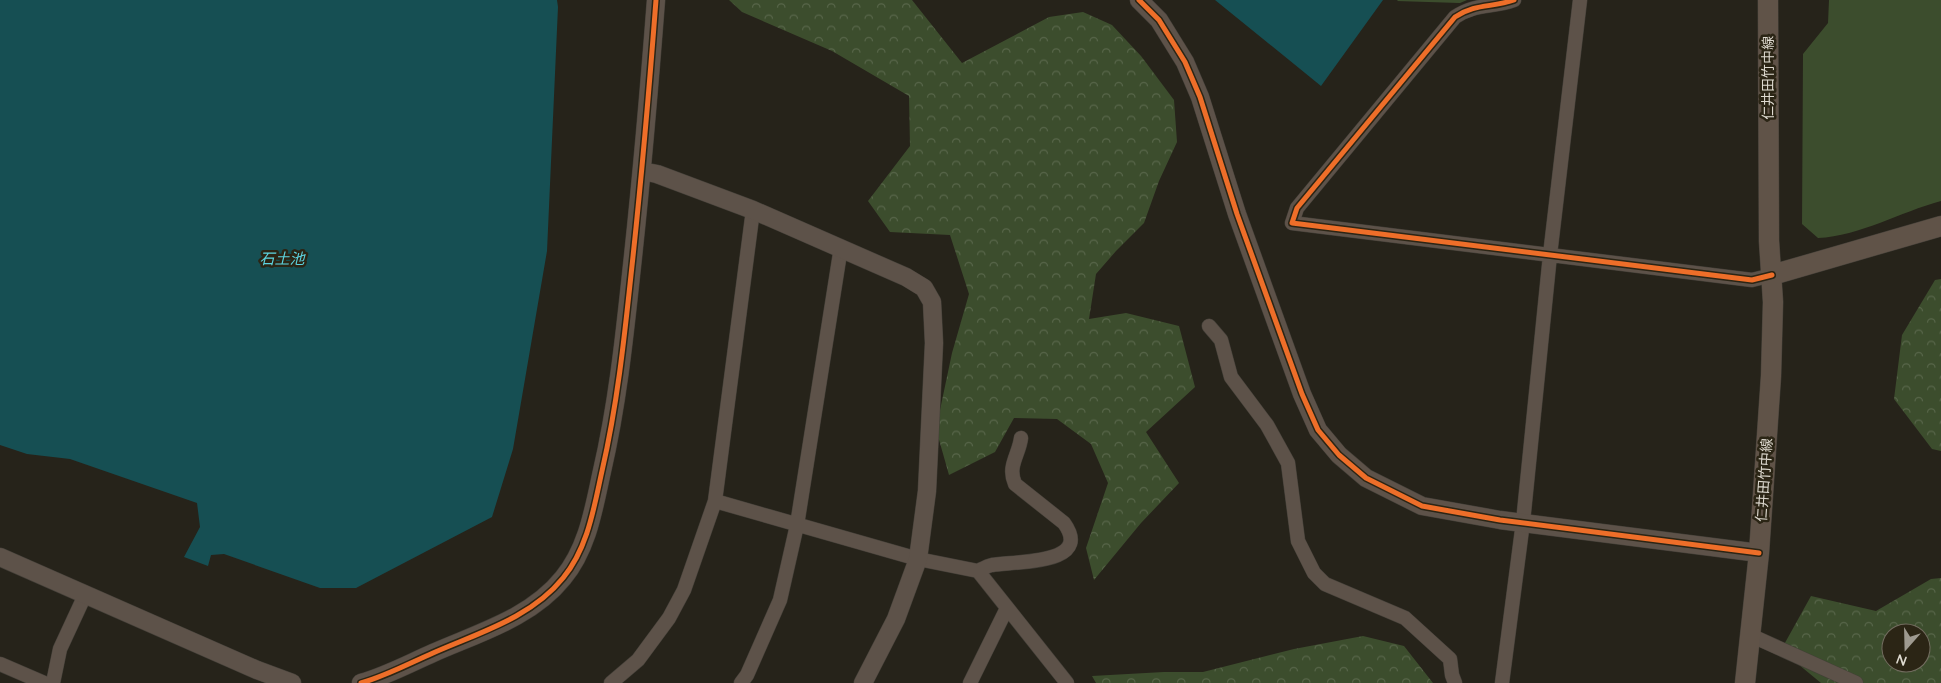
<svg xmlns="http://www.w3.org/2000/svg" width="1941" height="683" font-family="Quicksand,'Noto Sans JP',sans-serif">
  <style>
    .grass { fill: #3c4d2d }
    .forest { fill: url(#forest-crowns); fill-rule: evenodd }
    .water { fill: #164f53 }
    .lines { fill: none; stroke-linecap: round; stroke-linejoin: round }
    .minor-casing { stroke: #433f38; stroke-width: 15 }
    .tertiary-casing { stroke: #433f38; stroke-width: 19 }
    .secondary-casing { stroke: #433f38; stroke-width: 21 }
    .minor { stroke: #5d5249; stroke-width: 14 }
    .tertiary { stroke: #5d5249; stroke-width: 18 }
    .secondary { stroke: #605348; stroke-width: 20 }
    .cycleway-casing { stroke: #2b2515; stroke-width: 8 }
    .cycleway { stroke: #ee6e29; stroke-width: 5 }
    .labels { text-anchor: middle; stroke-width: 5; stroke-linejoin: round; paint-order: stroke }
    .street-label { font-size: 14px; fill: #dedad0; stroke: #2b2515 }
    .water-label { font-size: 15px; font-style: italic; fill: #5cd3df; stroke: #2b2515 }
  </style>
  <defs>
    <pattern id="forest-crowns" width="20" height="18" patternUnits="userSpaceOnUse" patternTransform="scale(1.25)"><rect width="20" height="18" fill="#3c4d2d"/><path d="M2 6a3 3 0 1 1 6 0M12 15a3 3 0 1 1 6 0" fill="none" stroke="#58664a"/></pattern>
  </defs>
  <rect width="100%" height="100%" fill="#26231a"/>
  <path class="grass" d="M1829 0H1941V201C1900 212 1860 236 1818 238L1802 224 1803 54 1828 23Z"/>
  <path class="forest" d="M729 0H912L962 63 1049 17 1083 12 1112 25 1141 56 1174 100 1177 142 1159 181 1144 223 1116 251 1096 274 1089 319 1126 313 1179 326 1195 387 1146 432 1179 483 1141 523 1094 580 1086 548 1108 483 1091 444 1057 419 1014 418 995 452 949 475 936 429 952 353 969 294 950 235 890 232 868 201 910 146 909 96 832 51 742 12Z
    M1398 0H1467L1460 3 1397 1Z
    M1941 279V451L1932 449 1894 399 1902 335 1935 280Z
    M1941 578V683H1821L1781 650 1811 596 1876 611 1931 579ZM1891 633H1921V663H1891Z
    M1363 636 1404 646 1433 683H1096L1092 676 1164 672H1203L1294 649Z"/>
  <path class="water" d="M0 0H557L558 7 547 251 513 449 492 517 356 588H320L224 554 211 555 208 566 184 557 200 527 197 503 70 459 27 454 0 445Z
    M1215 0H1383L1321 86Z"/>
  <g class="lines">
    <defs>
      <path id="minor" d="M1514 0C1492 8 1476 3 1455 17L1297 208 1292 223 1752 280 1772 275
        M1209 326 1221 340 1231 377 1267 425 1288 463 1298 541 1314 573 1325 584 1405 618 1450 659 1452 675 1455 683
        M715 501 918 559 978 571 1067 683
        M978 571C982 569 987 566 992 565 1015 561 1094 565 1064 523L1015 484C1007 466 1019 455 1021 438
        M1750 635 1856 683
        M0 664 44 683
        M53 683 60 649 85 595
        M611 683 638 660 669 618 684 590 715 501 753 210
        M741 683 747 675 780 600 797 525 841 247
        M970 683 1007 608
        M1502 683 1523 522 1550 255 1580 0"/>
      <path id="tertiary" d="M1139 0 1159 20 1185 62 1200 97 1237 214 1302 394 1318 430 1339 455 1366 478 1422 506 1500 520 1759 553
        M642 171 657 174 753 210 906 277 924 288 932 302 934 343 927 491 918 559 896 619 863 683
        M0 557 257 670 292 683
        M361 683C386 676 408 664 433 653 478 633 531 618 563 578 588 548 594 507 602 471 617 406 624 341 631 275 641 184 649 92 656 0"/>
      <path id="secondary" d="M1772 275 1941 226
        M1745 683 1759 553 1771 376 1773 302 1769 241 1768 0"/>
    </defs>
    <use href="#minor" class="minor-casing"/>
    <use href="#tertiary" class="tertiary-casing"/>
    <use href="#secondary" class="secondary-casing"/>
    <use href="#minor" class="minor"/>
    <use href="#tertiary" class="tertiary"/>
    <use href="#secondary" class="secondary"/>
    <defs>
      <path id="cycleway" d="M1139 0 1159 20 1185 62 1200 97 1237 214 1302 394 1318 430 1339 455 1366 478 1422 506 1500 520 1759 553
        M1514 0C1492 8 1476 3 1455 17L1297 208 1292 223 1752 280 1772 275
        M361 683C386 676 408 664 433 653 478 633 531 618 563 578 588 548 594 507 602 471 617 406 624 341 631 275 641 184 649 92 656 0"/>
    </defs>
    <use href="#cycleway" class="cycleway-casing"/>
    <use href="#cycleway" class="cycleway"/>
  </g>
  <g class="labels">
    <g class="street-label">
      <text transform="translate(1768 78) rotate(-90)" y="5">仁井田竹中線</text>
      <text transform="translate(1764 480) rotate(-86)" y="5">仁井田竹中線</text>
    </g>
    <g class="water-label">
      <text x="282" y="264">石土池</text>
    </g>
  </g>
  <g transform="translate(1906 648) rotate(200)"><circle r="24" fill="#2b2515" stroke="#736d60"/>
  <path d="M0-4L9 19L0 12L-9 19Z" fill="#9e9a90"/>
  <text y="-8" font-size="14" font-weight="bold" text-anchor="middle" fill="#dedad0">N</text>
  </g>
</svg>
